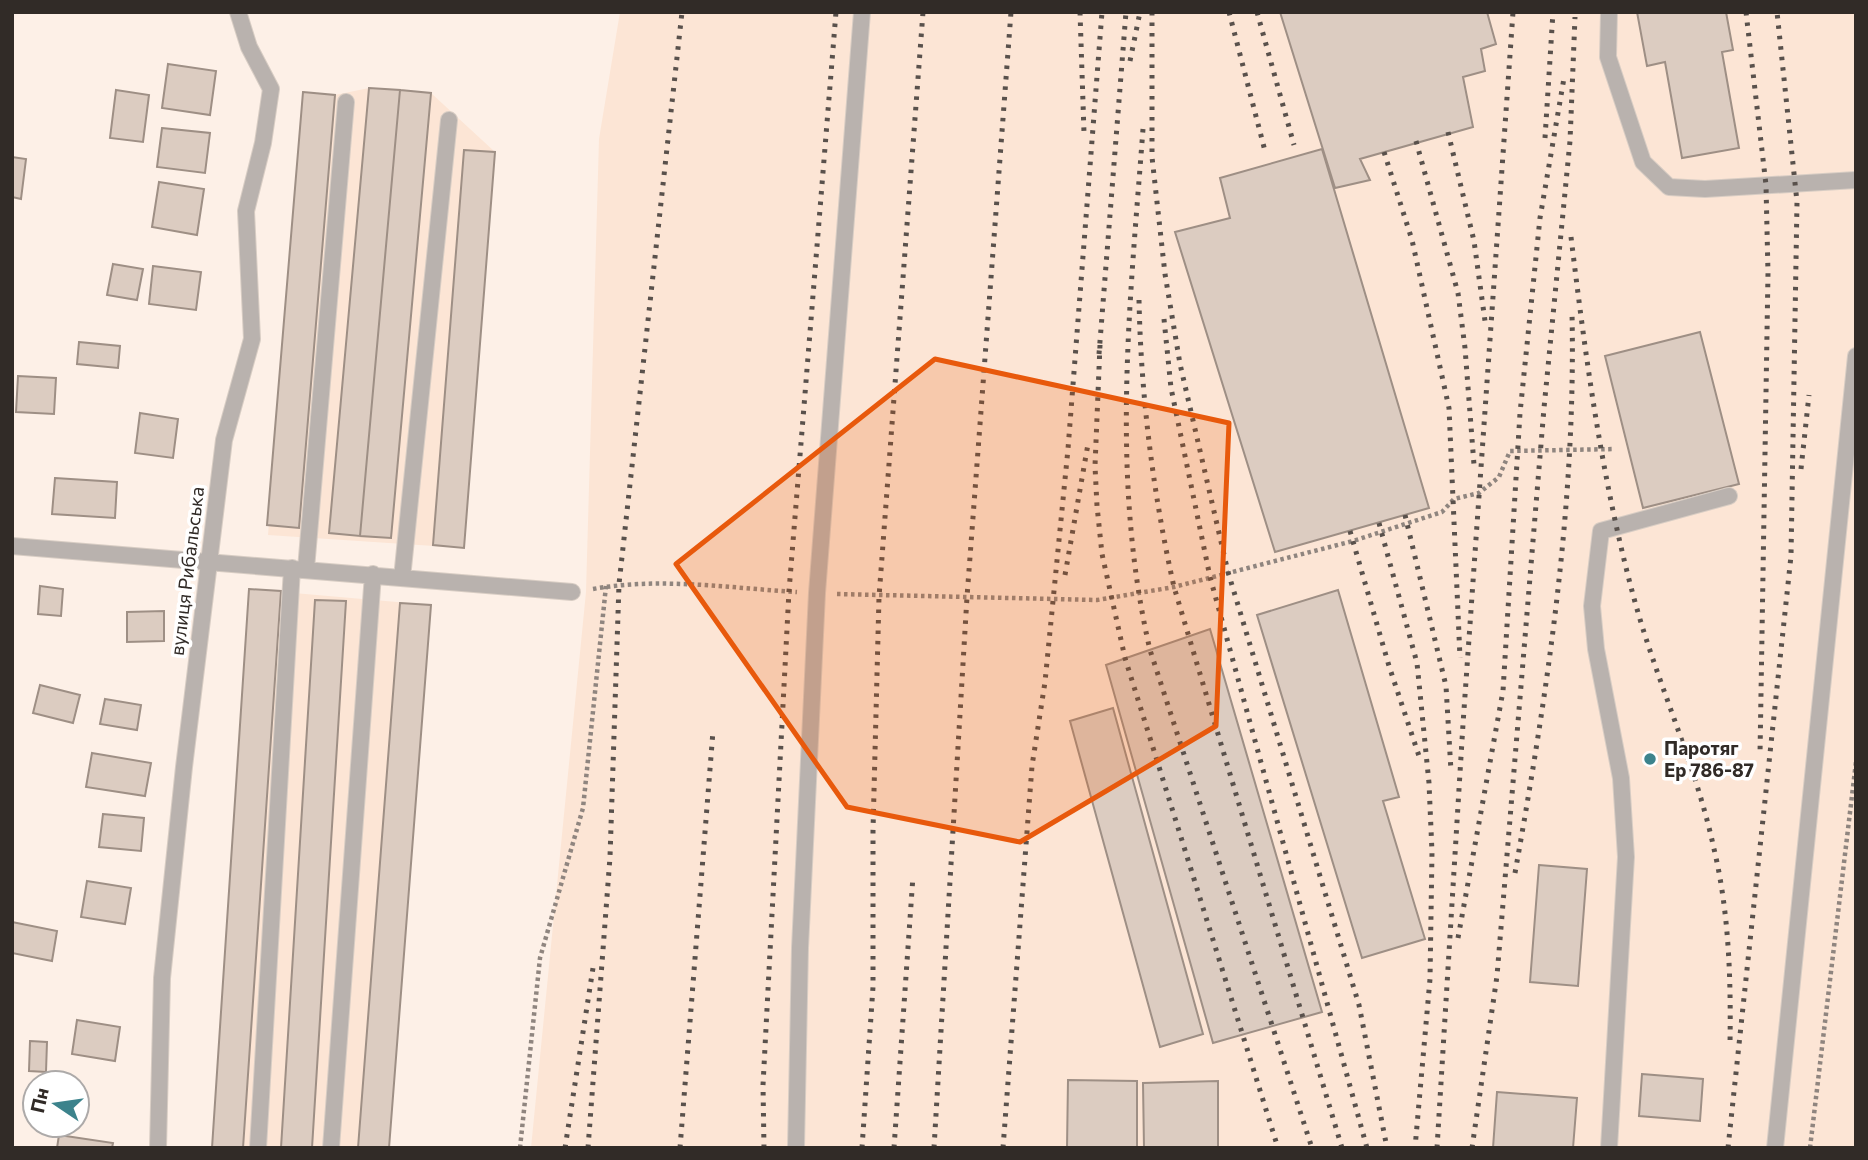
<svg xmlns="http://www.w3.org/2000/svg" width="1868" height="1160" font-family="Commissioner,sans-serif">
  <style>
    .built { fill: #fce5d5 }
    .building { fill: #dcccc1; stroke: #9e8f85; stroke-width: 2 }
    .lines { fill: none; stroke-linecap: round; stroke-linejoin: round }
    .service-casing { stroke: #d8cdc4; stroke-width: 18 }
    .path { stroke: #8f857f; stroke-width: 4.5; stroke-dasharray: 3.5 3.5; stroke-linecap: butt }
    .service { stroke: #b9b2ae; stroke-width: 16 }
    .rail { stroke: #59514c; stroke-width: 5; stroke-dasharray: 3.5 7; stroke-linecap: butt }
    .marked { fill: #e8590c; fill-opacity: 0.2; stroke: #e8590c; stroke-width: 5; stroke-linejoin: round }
    .poi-dot { fill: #3c838c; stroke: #fff; stroke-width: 2.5 }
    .labels { text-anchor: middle; stroke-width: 7; stroke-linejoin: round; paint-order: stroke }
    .street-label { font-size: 19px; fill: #312b27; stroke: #fff }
    .poi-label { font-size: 19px; font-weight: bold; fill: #312b27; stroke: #fff; text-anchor: start }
  </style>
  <rect width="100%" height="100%" fill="#fdf0e7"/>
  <path class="built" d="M620 12H1856V1148H531L586 592 599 139Z
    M369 88 431 93 495 152 464 548 268 535 303 92 335 95Z
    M249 589 431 605 389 1148H212Z"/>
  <path class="building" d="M1280 12H1487L1496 44 1481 49 1485 71 1463 77 1473 127 1360 159 1370 180 1335 188Z
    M1637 12H1726L1733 50 1722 52 1739 148 1682 158 1665 62 1647 66Z
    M168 64 216 71 210 115 162 108Z
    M369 88 400 90 360 536 329 533Z
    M116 90 149 95 143 142 110 138Z
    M400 90 431 93 391 538 360 536Z
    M303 92 335 95 299 528 267 525Z
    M162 128 210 133 205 173 157 167Z
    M1322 149 1429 508 1275 552 1175 232 1230 218 1220 178Z
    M464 150 495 152 464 548 433 545Z
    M12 157 26 159 21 199 12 197Z
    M159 182 204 189 197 235 152 227Z
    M113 264 143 269 137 300 107 295Z
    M153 266 201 272 196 310 149 304Z
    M1700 332 1739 484 1643 508 1605 356Z
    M79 342 120 346 118 368 77 364Z
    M18 376 56 378 54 414 16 412Z
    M140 413 178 419 173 458 135 453Z
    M55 478 117 482 115 518 52 514Z
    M40 586 63 589 61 616 38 614Z
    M249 589 281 591 243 1148H212Z
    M1338 590 1399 797 1383 801 1425 939 1362 958 1257 615Z
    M315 600 346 601 312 1148H281Z
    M400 603 431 605 389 1148H358Z
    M164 611V641L127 642V612Z
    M1210 629 1322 1012 1213 1043 1106 665Z
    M40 685 80 695 73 723 33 713Z
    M105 699 141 705 137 730 100 724Z
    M1113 708 1203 1034 1160 1047 1070 721Z
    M92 753 151 763 145 796 86 787Z
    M103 814 144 818 141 851 99 847Z
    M1539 865 1587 869 1578 986 1530 982Z
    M87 881 131 888 125 924 81 917Z
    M12 922 57 931 52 961 12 953Z
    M77 1020 120 1027 115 1061 72 1054Z
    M30 1041 47 1042 46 1072 29 1071Z
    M1642 1074 1703 1079 1700 1121 1639 1116Z
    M1068 1080 1137 1081V1148H1067Z
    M1218 1081V1148H1144L1143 1083Z
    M1497 1092 1577 1098 1573 1148H1493Z
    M59 1135 113 1143 112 1148H57Z"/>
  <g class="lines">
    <defs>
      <path id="service" d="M1609 12 1608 57 1643 162 1669 187 1705 189 1856 180
        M12 546 572 592
        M306 569 346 102
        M402 578 449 120
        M158 1148 162 978 184 767 224 440 252 339 246 211 263 143 271 89 249 47 238 12
        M258 1148 292 568
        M331 1148 373 574
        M796 1148 800 948 817 593 862 12
        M1609 1148 1626 857 1621 778 1596 649 1592 606 1601 531 1729 496
        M1775 1148 1856 356"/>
    </defs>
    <use href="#service" class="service-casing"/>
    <path class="path" d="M593 589C660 577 729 588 797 592
      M837 594 1097 600 1174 587 1353 541 1442 512 1454 499 1479 493 1499 477 1510 451 1615 449
      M520 1148 540 958 583 808 606 586
      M1810 1148 1856 762"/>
    <use href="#service" class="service"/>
    <path class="rail" d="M1080 12 1084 133
      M1152 12V157L1165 274 1180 364 1228 572 1359 1005 1387 1148
      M1229 12 1265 151
      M1257 12 1294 145
      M1746 12 1766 185 1768 273 1760 754
      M1130 61 1140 12
      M1143 129C1130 303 1110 478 1150 650L1312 1148
      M1448 132 1474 241 1485 321
      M1545 138 1553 12
      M1416 141 1458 293 1465 348 1474 465
      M1384 152 1412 240 1449 408 1460 658
      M1571 237C1586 360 1602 482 1635 602 1658 685 1696 765 1714 849 1729 912 1731 979 1730 1044
      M1139 300C1141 397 1153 493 1174 587L1342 1148
      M1164 319 1171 388 1210 577 1367 1148
      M1100 345 1095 466 1097 506 1102 554 1125 658 1278 1148
      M1099 354 1126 12
      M1801 469 1809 395
      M1405 515 1446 686 1451 771
      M1379 523 1417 663 1429 783 1432 852 1430 979 1415 1148
      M1350 531 1389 666 1419 756
      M1065 575 1088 444
      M1515 873C1548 688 1576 502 1572 313
      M1458 938 1503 691 1520 413 1540 218 1564 78
      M565 1148 593 968
      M588 1148 610 857 619 584 682 12
      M680 1148 713 731
      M764 1148 763 1085 789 591 836 12
      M862 1148 873 987V830L879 597 923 12
      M894 1148 913 876
      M934 1148 967 597 1011 12
      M1003 1148 1032 766 1045 682 1068 449 1102 12
      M1437 1148 1463 724 1513 12
      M1472 1148 1497 976 1544 408 1570 141 1575 17
      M1728 1148 1791 556 1797 202 1777 12"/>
  </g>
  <path class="marked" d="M935 359 1229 423 1216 726 1020 842 847 807 676 564Z"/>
  <circle class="poi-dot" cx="1650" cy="759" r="7"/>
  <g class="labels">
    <g class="street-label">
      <text transform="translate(187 571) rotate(-83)" y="7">вулиця Рибальська</text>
    </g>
    <g class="poi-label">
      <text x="1664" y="755">Паротяг<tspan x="1664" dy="22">Ер 786-87</tspan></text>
    </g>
  </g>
  <rect width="1868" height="1160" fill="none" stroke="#312b27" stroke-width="28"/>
  <g transform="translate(56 1104) rotate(283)"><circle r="33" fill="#ffffff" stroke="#adaaa9" stroke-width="2"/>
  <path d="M0-5L12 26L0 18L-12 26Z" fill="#3c838c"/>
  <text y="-10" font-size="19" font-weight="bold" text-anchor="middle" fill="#312b27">Пн</text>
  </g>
</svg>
